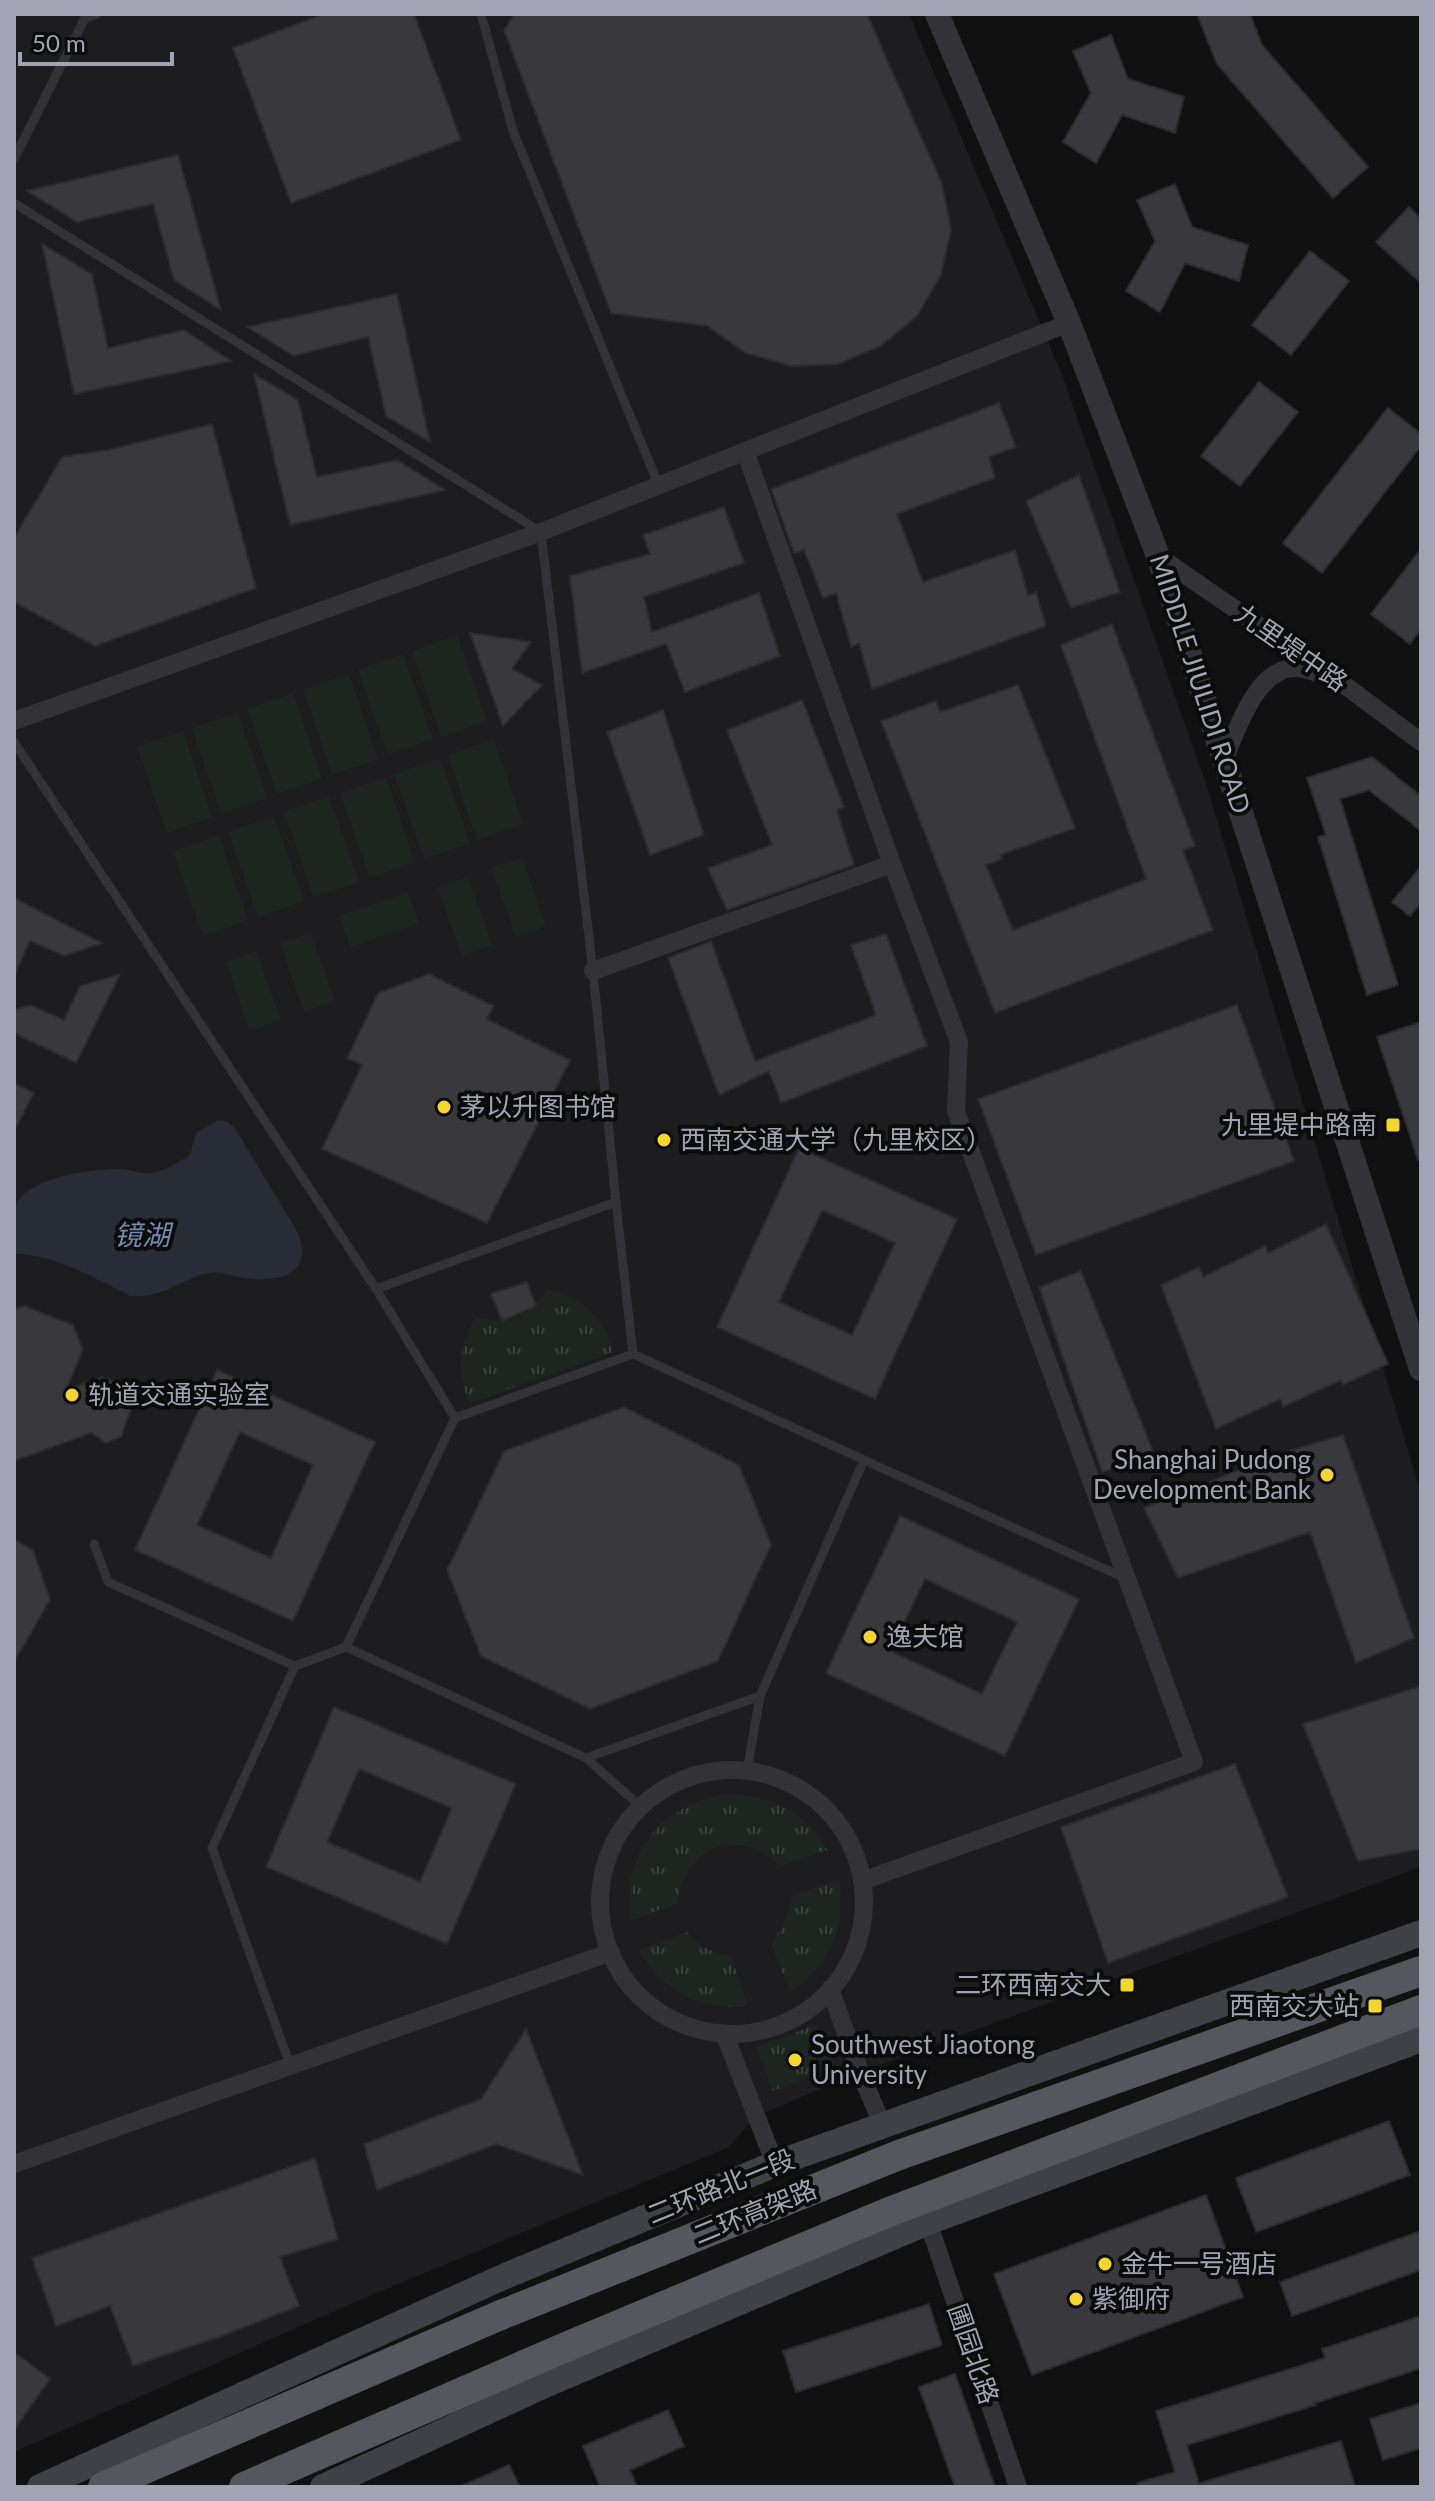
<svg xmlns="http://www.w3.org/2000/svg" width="1435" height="2501" font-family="Lato,'Noto Sans SC',sans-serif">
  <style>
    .built { fill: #1d1d1f }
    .grass { fill: url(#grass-tufts) }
    .pitch { fill: #1d251f }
    .water { fill: #272c36 }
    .building { fill: #38383d; stroke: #2c2b2e; stroke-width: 2; fill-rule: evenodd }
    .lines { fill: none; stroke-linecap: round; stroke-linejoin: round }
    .service { stroke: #323237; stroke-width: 9 }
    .minor { stroke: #323237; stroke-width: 18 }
    .tertiary { stroke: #323237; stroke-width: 24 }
    .secondary { stroke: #404047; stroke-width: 26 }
    .trunk { stroke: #56565f; stroke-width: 30 }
    .poi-dot { fill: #f2d829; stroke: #0c0c0d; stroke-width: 3 }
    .labels { text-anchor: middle; stroke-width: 8; stroke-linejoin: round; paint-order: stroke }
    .street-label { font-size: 26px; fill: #a2a4b3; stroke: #0c0c0d }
    .poi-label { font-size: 26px; fill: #a2a4b3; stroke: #0c0c0d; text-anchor: start }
    .water-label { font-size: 28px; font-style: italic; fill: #788aaf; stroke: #0c0c0d }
  </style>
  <defs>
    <pattern id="grass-tufts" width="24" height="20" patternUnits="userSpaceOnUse" patternTransform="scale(2)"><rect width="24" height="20" fill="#1d251f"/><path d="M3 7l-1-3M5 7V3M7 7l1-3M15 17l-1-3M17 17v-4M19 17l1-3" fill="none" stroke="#3b423d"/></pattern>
  </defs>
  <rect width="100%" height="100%" fill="#111112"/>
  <path class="built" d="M14 14H909L1062 375 1207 787 1421 1493V1867L860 2072 755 2117 729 2147 369 2296 14 2452Z"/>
  <path class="grass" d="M547 1289C582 1297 604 1317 613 1352L470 1403C455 1370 459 1349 475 1317 506 1326 531 1317 547 1289Z
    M724 1794C772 1797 802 1807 827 1850L781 1866C736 1825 686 1844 677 1904L630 1920V1878L642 1847 663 1821 692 1803Z
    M839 1879C846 1928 832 1964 790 1992L771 1943C783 1927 790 1916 791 1896Z
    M687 1932C699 1948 712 1952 731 1956L748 2006C701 2012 663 1991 639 1950Z
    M816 2025 833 2068 773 2091 756 2047Z"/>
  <path class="pitch" d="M457 635 487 721 441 737 412 651Z
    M403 654 433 739 388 755 358 670Z
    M349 674 378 759 332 775 303 689Z
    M293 693 322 778 277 794 247 709Z
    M238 713 267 798 221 814 192 728Z
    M183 731 212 817 167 833 137 747Z
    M494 739 523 824 477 840 448 755Z
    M440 758 470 843 424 859 394 774Z
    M386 777 415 862 370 878 340 793Z
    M329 796 359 882 313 897 284 812Z
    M274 816 304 901 258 917 228 832Z
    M219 835 248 920 203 936 173 851Z
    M522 858 546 926 516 937 491 868Z
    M468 877 492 945 462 956 437 887Z
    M408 892 419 923 350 947 339 916Z
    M311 933 335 1001 304 1012 280 943Z
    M256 951 281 1020 250 1031 226 962Z"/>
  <path class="water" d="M218 1120 226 1121 234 1127 297 1231C315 1273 281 1283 245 1278 233 1277 220 1270 208 1273 181 1279 161 1299 131 1296 95 1279 55 1254 14 1254 14 1241 12 1225 14 1211 20 1177 94 1168 122 1169 131 1169 142 1175 152 1173 165 1171 179 1162 190 1155L196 1133Z"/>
  <path class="building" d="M324 14H414L461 140 291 203 233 48Z
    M515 14H867L942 184 951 229 941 275 917 316 881 346 838 364 791 366 746 353 707 326 611 313 504 30Z
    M1197 14H1250L1262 45 1368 167 1333 198 1217 64Z
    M1111 35 1128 79 1184 97 1175 133 1122 115 1096 163 1063 142 1091 93 1073 51Z
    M178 155 221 310 174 280 153 204 77 222 27 191Z
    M1175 184 1192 227 1248 245 1239 281 1185 263 1160 312 1126 291 1155 241 1137 200Z
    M1409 207 1421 219V283L1376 242Z
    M42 244 92 274 108 348 184 330 231 361 74 394Z
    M1310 251 1349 281 1291 355 1252 325Z
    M397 294 430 442 386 416 368 337 294 356 247 327Z
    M254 374 298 400 317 477 397 460 445 490 290 525Z
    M1259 382 1298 412 1240 486 1201 456Z
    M999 403 1016 447 989 457 995 478 897 514 923 582 1015 550 1028 595 1036 592 1046 626 872 689 859 644 851 647 836 593 823 598 804 550 794 553 771 489Z
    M1388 408 1421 434V446L1322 573 1283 543Z
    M212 424 256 588 95 646 14 602V538L62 457 108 450Z
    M1079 475 1120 592 1071 608 1026 501Z
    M724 507 744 563 644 597 652 632 759 593 780 656 685 692 666 644 582 673 570 576 650 554 643 535Z
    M1421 549V629L1410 644 1371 614Z
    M1112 624 1195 846 1183 850 1213 930 995 1013 881 721 936 701 940 712 1018 685 1075 828 1000 855 1002 859 986 865 1013 930 1146 879 1061 645Z
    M470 633 531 642 512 669 542 685 503 726Z
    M802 700 844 807 837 810 854 865 727 910 708 868 772 845 727 730Z
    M663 710 704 835 650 855 607 732Z
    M1372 757 1421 796V831L1369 790 1340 799 1398 985 1367 995 1318 837 1326 835 1307 778Z
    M1421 866V903L1410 916 1392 902Z
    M14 898 102 943 64 956 30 941 14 977Z
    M886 934 927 1046 781 1103 769 1071 719 1095 668 958 711 941 755 1061 876 1015 851 945Z
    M120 974 76 1063 14 1033V1010L30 1005 64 1020 80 986Z
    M429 974 494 1006 487 1019 570 1060 487 1223 322 1149 362 1065 347 1058 378 993Z
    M1237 1005 1294 1161 1036 1255 978 1099Z
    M1421 1022V1159L1418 1160 1377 1037Z
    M14 1083 34 1093 14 1131Z
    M799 1148 957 1219 875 1399 717 1327ZM822 1210 895 1243 852 1335 779 1302Z
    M1326 1224 1388 1364 1343 1385 1341 1380 1283 1407 1280 1399 1216 1429 1161 1285 1199 1267 1203 1277 1265 1246 1268 1253Z
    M1081 1271 1155 1456 1102 1472 1039 1287Z
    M527 1282 536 1306 502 1321 491 1294Z
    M24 1306 73 1325 83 1349 66 1390 102 1377 126 1386 133 1403 121 1437 106 1443 91 1433 14 1461V1309Z
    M217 1370 375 1442 293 1621 135 1550ZM240 1432 313 1465 271 1558 197 1525Z
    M624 1407 739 1465 771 1545 718 1661 590 1709 481 1656 447 1570 504 1451Z
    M1343 1435 1414 1638 1356 1663 1310 1532 1178 1578 1144 1508 1282 1453Z
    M900 1516 1079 1599 1005 1756 826 1673ZM925 1579 1017 1622 982 1694 890 1651Z
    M14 1540 33 1550 50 1600 14 1662Z
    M1421 1686V1849L1358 1861 1303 1724Z
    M334 1707 516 1784 447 1944 266 1867ZM359 1769 452 1808 420 1882 327 1842Z
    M1235 1764 1288 1897 1108 1963 1061 1827Z
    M526 2029 583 2175 496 2144 377 2190 364 2144 481 2099Z
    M1389 2121 1410 2175 1256 2232 1236 2178Z
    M315 2158 338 2239 280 2257 299 2306 219 2337 133 2366 110 2306 56 2326 32 2258Z
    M1206 2195 1243 2297 1032 2375 994 2274Z
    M1421 2231V2270L1292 2316 1280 2282Z
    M929 2304 942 2345 796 2392 783 2351Z
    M1421 2316V2368L1315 2403 1316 2405 1187 2445 1200 2487H1138L1137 2483 1175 2472 1156 2411 1325 2358 1322 2349Z
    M14 2352 50 2379 14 2430Z
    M955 2374 995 2487H955L919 2387Z
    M1421 2403V2448L1383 2460 1370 2419Z
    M668 2410 684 2446 630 2470 637 2487H600L583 2446Z
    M1341 2441 1355 2487H1201L1200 2483Z
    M509 2465 520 2487H459Z"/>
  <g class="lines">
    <path class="service" d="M481 14 513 131 659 486
      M14 159 85 18 97 14
      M14 203 541 532 593 971 616 1202 376 1289 14 742
      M616 1202 633 1354 864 1460 760 1696 747 1771
      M376 1289 455 1418 346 1647 586 1758 640 1806
      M455 1418 633 1354
      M864 1460 1127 1579
      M94 1544 108 1582 295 1666 346 1647
      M586 1758 760 1696
      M290 2065 212 1848 295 1666"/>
    <path class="minor" d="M745 451 892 864 959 1042 956 1111 1194 1762 862 1881
      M1158 556 1335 678 1421 742
      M14 721 541 532 1069 323
      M1225 758C1237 729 1257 667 1296 668 1304 668 1314 672 1321 674
      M593 971 892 864
      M600 1902a132 132 0 1 1 264 0a132 132 0 1 1-264 0Z
      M830 1989 860 2072 882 2124
      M724 2033 775 2164
      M14 2164 611 1952
      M928 2222 1018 2487"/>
    <path class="tertiary" d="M937 14 1069 323 1158 556 1421 1369"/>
    <path class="secondary" d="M40 2487 503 2277 775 2164 1421 1933
      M323 2487 547 2384 928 2222 1421 2039"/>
    <path class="trunk" d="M103 2487 496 2317 899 2155 1421 1971
      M244 2487 566 2347 889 2212 1421 2010"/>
  </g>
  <g class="poi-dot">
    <circle cx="444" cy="1107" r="8"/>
    <rect x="1385" y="1117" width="16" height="16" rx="4"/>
    <circle cx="664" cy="1140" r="8"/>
    <circle cx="72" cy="1395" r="8"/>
    <circle cx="1327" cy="1475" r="8"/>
    <circle cx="870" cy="1637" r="8"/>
    <rect x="1119" y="1977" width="16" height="16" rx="4"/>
    <rect x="1367" y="1998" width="16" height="16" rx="4"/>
    <circle cx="795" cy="2060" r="8"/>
    <circle cx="1105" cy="2264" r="8"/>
    <circle cx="1076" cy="2299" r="8"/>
  </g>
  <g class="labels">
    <g class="street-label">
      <text transform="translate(1291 648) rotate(35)" y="9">九里堤中路</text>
      <text transform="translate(1200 684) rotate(72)" y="9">MIDDLE JIULIDI ROAD</text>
      <text transform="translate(721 2187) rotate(-22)" y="9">二环路北一段</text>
      <text transform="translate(755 2212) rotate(-22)" y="9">二环高架路</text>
      <text transform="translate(973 2354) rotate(71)" y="9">圃园北路</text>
    </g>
    <g class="poi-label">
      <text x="460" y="1116">茅以升图书馆</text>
      <text x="1377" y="1134" text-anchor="end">九里堤中路南</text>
      <text x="680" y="1149">西南交通大学（九里校区）</text>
      <text x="88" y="1404">轨道交通实验室</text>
      <text x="1311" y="1469" text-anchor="end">Shanghai Pudong<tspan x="1311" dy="30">Development Bank</tspan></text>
      <text x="886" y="1646">逸夫馆</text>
      <text x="1111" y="1994" text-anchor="end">二环西南交大</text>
      <text x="1359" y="2015" text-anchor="end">西南交大站</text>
      <text x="811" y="2054">Southwest Jiaotong<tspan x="811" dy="30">University</tspan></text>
      <text x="1121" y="2273">金牛一号酒店</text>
      <text x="1092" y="2308">紫御府</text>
    </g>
    <g class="water-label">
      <text x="142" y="1245">镜湖</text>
    </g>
  </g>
  <rect width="1435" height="2501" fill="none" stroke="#a2a4b3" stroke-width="32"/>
  <path d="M20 52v12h152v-12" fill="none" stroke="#a2a4b3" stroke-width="4"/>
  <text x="32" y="52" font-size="24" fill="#a2a4b3" stroke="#0c0c0d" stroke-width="6" paint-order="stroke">50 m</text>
</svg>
